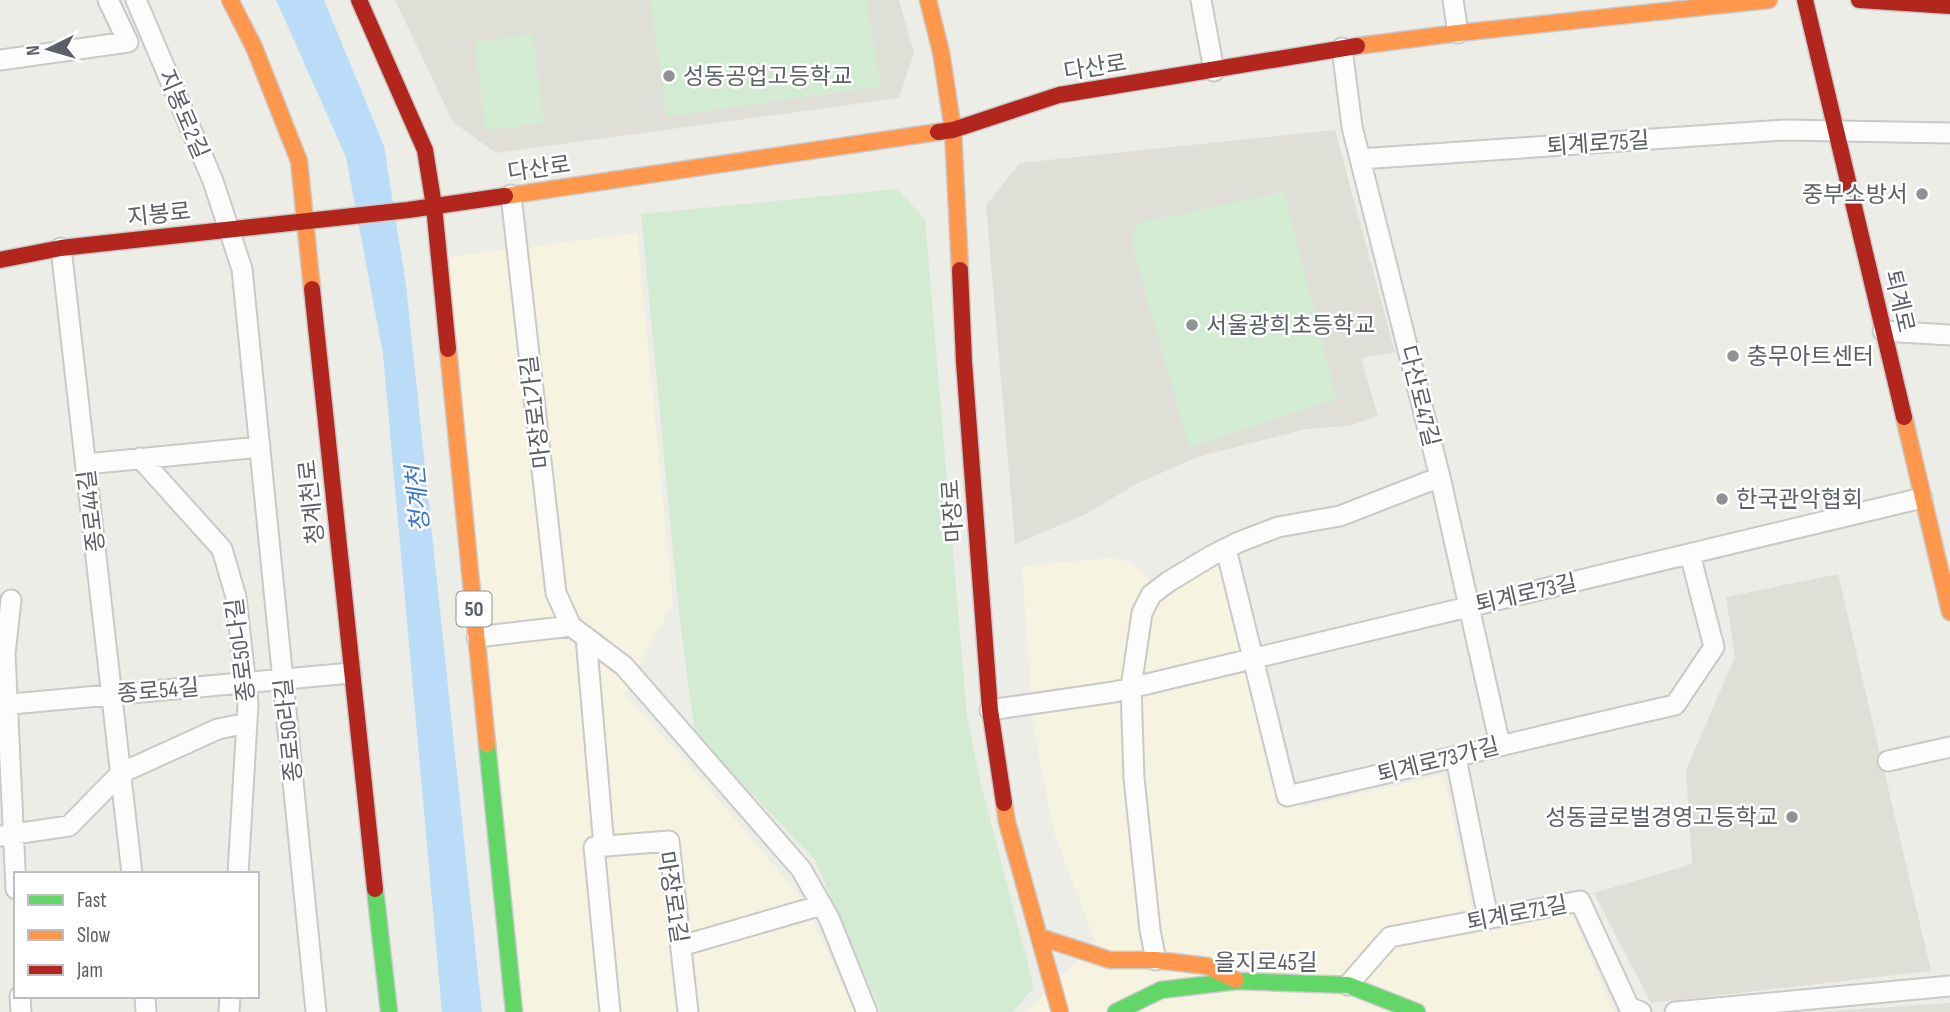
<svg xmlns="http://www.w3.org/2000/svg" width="1950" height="1012" font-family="'Sofia Sans Condensed','Noto Sans KR',sans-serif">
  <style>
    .commercial { fill: #f7f3e1 }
    .education { fill: #dfded7 }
    .green { fill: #d4ebd3 }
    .water { fill: #bbdcf8 }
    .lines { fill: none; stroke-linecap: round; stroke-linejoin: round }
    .street-casing { stroke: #c9cac8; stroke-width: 23 }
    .fast-casing { stroke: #c9caca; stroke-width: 19 }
    .slow-casing { stroke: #c9caca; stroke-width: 19 }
    .jam-casing { stroke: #c9caca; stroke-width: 19 }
    .street { stroke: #fcfcfc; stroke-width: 19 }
    .fast { stroke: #63d668; stroke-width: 16 }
    .slow { stroke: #ff974d; stroke-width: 16 }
    .jam { stroke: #b3261e; stroke-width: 16 }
    .poi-dot { fill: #8f9194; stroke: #fff; stroke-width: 2.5 }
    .labels { text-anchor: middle; stroke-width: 5; stroke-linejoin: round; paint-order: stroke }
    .shield { fill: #fff; stroke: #8d9094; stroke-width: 2 }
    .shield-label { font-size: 21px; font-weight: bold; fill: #5c6066 }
    .street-label { font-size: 23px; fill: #5c6066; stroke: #fff }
    .poi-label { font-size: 23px; fill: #5c6066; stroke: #fff; text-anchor: start }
    .water-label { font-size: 24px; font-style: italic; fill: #3c77c4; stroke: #fff }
  </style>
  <rect width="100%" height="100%" fill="#edede8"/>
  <path class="commercial" d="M637 233 673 603 624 695 681 755 803 900 855 1012H522L449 257Z
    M1239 554 1260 666 1301 807 1443 775 1478 933 1572 914 1614 1012H1027L1095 941 1054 833 1033 727 1022 566 1112 558 1133 563 1161 594Z"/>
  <path class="education" d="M395 0H899L914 53 899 98 496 153 453 122Z
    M1335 130 1395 352 1361 358 1378 416 1349 426 1305 429 1198 457 1136 484 1088 513 1015 544 986 205 1020 163Z
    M1838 574 1931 971 1651 1003 1594 893 1692 864 1686 770 1735 657 1726 597Z
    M1950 1003V1012H1815Z"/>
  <path class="green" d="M650 0H867L880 86 667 117Z
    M533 34 544 124 485 130 475 42Z
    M897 189 925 219 967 716 979 776 1034 988 1012 1012H881L815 860 695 734 679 615 641 214Z
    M1284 192 1337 399 1189 447 1131 241 1138 223Z"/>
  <path class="water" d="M276 0H324L384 146 406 285 482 1012H442L383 354 346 157Z"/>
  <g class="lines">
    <defs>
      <path id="street" d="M136 0 213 181 242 269 316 1012
        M1201 0 1214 71
        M1453 0 1458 33
        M1342 48 1352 127 1440 477 1500 745
        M0 60 128 42 108 0
        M1360 159 1784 130 1950 133
        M511 195 556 593 571 626 624 666 801 869 829 918 867 1012
        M61 248 132 874
        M1883 331 1950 335
        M140 458 222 549 236 597 248 704 238 874
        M86 464 260 447
        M1226 549 1287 796C1417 767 1545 734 1675 705L1714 647 1690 554
        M11 600 5 654 16 889
        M477 637 571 626
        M586 637 604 847
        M0 705 351 673
        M990 710 1114 692 1922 498
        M1456 758 1488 918
        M1888 761 1950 747
        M0 836 69 826 121 773 218 729 247 723
        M681 946 822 905
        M1156 960 1150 930 1134 778 1131 687 1142 613 1151 595 1168 582 1211 556 1239 542 1278 527 1340 516 1440 477
        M1348 985 1390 937 1580 901 1629 1007 1641 1012
        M20 996 21 1012
        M145 996 146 1012
        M229 1012 230 996
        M610 1012 594 847 669 841 688 1012
        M1675 1012 1950 986"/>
      <path id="fast" d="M487 744 514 1012
        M375 889 389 1012
        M1116 1012 1161 990 1237 981 1348 985 1417 1012"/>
      <path id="slow" d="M230 0 254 47 299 161 312 289
        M928 0 941 52 953 130 960 270
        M1357 46 1458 33 1769 0
        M505 196 938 132
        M448 349 487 744
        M1904 417 1950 612
        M1004 803 1007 822 1060 1012
        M1040 937 1110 960H1156L1207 966 1236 980"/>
      <path id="jam" d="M359 0 425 150 434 206 448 349
        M1805 0 1904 417
        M1859 0 1950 6
        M938 132 953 130 1059 95 1357 46
        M0 260 61 248 408 210 505 196
        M960 270 964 362 990 710 1004 803
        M312 289 375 889"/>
    </defs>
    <use href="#street" class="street-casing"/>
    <use href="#fast" class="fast-casing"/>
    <use href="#slow" class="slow-casing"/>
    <use href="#jam" class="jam-casing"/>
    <use href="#street" class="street"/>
    <use href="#fast" class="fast"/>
    <use href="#slow" class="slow"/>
    <use href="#jam" class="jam"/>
  </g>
  <g class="poi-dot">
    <circle cx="669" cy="76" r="7"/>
    <circle cx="1922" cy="194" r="7"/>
    <circle cx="1192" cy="325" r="7"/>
    <circle cx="1733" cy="356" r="7"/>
    <circle cx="1722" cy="499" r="7"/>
    <circle cx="1792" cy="817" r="7"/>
  </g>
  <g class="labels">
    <rect class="shield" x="456.5" y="591.5" width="35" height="35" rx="5"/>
    <g class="shield-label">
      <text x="474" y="616">50</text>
    </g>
    <g class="street-label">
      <text transform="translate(1095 67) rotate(-9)" y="8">다산로</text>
      <text transform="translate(184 114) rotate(67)" y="8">지봉로2길</text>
      <text transform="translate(1598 143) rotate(-4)" y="8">퇴계로75길</text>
      <text transform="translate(539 168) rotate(-8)" y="8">다산로</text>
      <text transform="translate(159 214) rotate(-6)" y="8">지봉로</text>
      <text transform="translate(1900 301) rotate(77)" y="8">퇴계로</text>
      <text transform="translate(1420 396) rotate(76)" y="8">다산로47길</text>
      <text transform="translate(535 412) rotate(-97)" y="8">마장로1가길</text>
      <text transform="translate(311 502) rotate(-96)" y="8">청계천로</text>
      <text transform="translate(91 511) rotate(-97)" y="8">종로44길</text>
      <text transform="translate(952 511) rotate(-94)" y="8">마장로</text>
      <text transform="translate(1526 593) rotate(-13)" y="8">퇴계로73길</text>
      <text transform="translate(240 650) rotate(-97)" y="8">종로50나길</text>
      <text transform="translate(158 690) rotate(-5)" y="8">종로54길</text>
      <text transform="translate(288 730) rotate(-96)" y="8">종로50라길</text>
      <text transform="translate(1438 760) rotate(-14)" y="8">퇴계로73가길</text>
      <text transform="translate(673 897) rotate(81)" y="8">마장로1길</text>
      <text transform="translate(1517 913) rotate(-11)" y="8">퇴계로71길</text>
      <text x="1266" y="970">을지로45길</text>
    </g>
    <g class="poi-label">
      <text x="683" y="84">성동공업고등학교</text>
      <text x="1908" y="202" text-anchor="end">중부소방서</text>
      <text x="1206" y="333">서울광희초등학교</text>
      <text x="1747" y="364">충무아트센터</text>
      <text x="1736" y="507">한국관악협회</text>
      <text x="1778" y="825" text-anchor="end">성동글로벌경영고등학교</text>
    </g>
    <g class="water-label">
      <text transform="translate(418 499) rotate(-95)" y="8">청계천</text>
    </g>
  </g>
  <rect x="14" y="872" width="245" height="126" fill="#ffffff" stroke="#bebfc2" stroke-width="2"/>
  <rect x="28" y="895" width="35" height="10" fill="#63d668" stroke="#bebfc2" stroke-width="2"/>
  <text x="77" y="907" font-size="21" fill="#5c6066">Fast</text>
  <rect x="28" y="930" width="35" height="10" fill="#ff974d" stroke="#bebfc2" stroke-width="2"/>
  <text x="77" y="942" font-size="21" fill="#5c6066">Slow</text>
  <rect x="28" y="965" width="35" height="10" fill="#b3261e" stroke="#bebfc2" stroke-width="2"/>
  <text x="77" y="977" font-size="21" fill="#5c6066">Jam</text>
  <g transform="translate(49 49) rotate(265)" stroke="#ffffff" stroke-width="5" paint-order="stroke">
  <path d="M0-5L12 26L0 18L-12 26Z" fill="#5c6066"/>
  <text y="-10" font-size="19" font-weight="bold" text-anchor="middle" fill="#5c6066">N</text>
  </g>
</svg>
